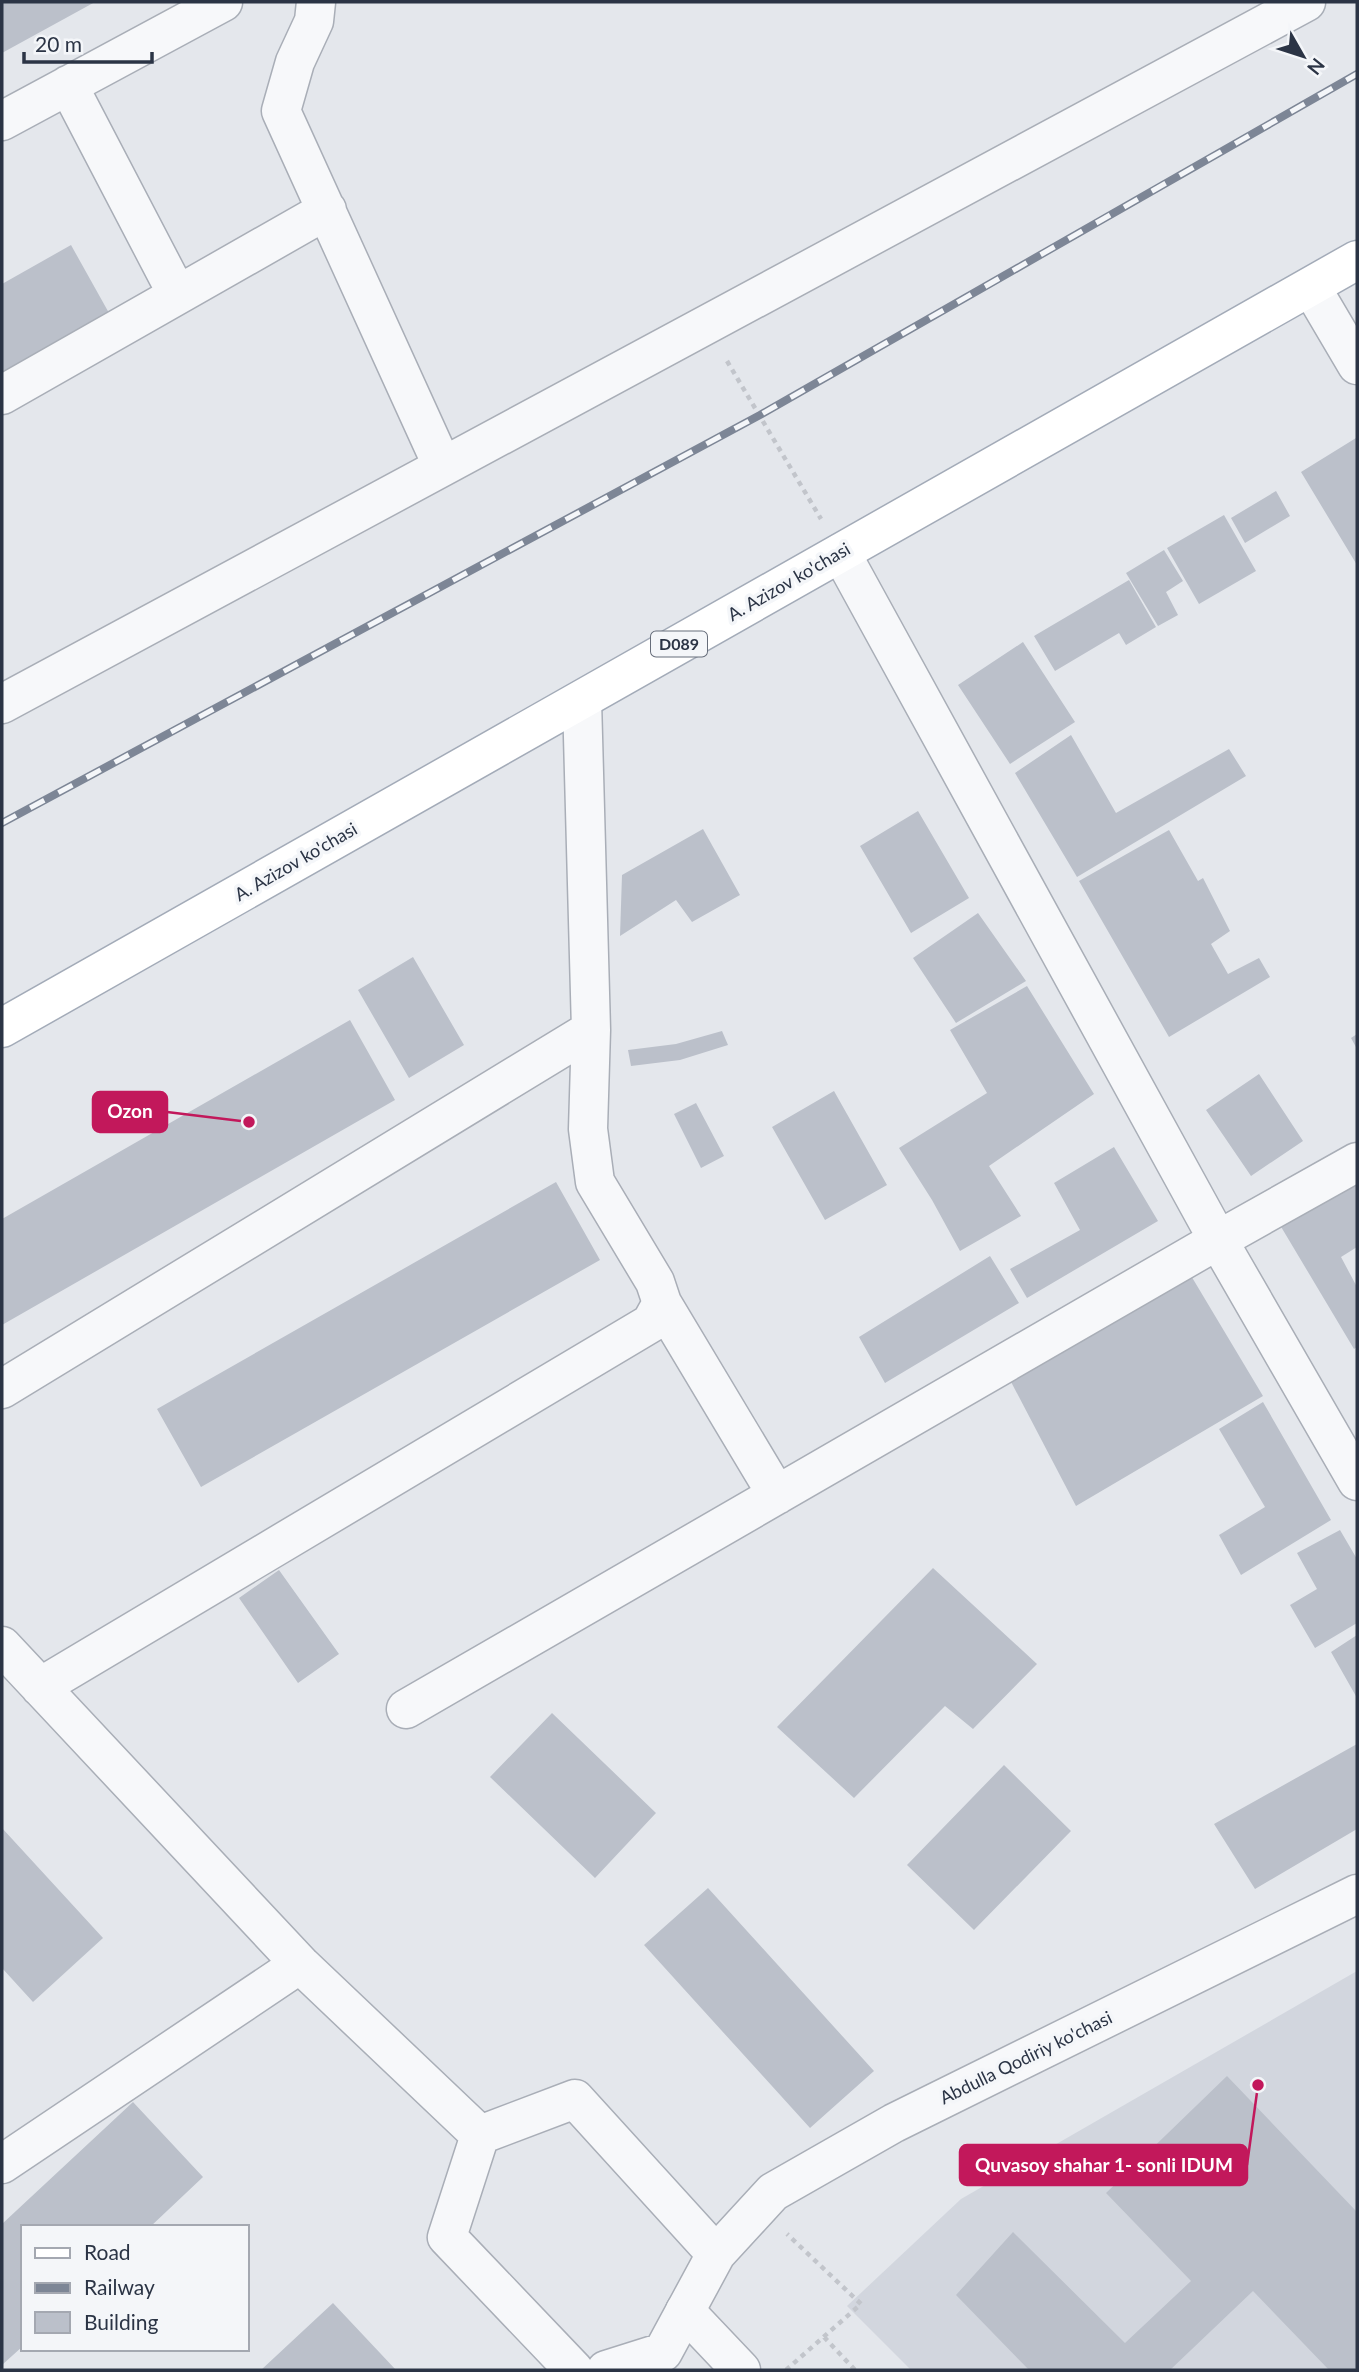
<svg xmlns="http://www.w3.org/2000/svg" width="1359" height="2372" font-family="Lato,sans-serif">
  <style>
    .built { fill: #d2d6de }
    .building { fill: #bbc0ca }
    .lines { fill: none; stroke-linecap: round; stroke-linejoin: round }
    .pedestrian-casing { stroke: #a9aeb7; stroke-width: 41 }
    .minor-casing { stroke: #a9aeb7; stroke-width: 41 }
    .primary-casing { stroke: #a3abb8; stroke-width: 41 }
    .path { stroke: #c2c5cb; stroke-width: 4.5; stroke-dasharray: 5 5; stroke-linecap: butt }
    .pedestrian { stroke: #f7f8fa; stroke-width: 38 }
    .minor { stroke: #f7f8fa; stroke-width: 38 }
    .primary { stroke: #fff; stroke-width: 38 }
    .rail-casing { stroke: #7d8696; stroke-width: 8 }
    .rail { stroke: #f4f6f9; stroke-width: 5; stroke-dasharray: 16; stroke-linecap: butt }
    .labels { text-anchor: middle; stroke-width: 7; stroke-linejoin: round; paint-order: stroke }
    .shield { fill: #f4f6f9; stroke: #676e7b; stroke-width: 2 }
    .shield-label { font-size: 16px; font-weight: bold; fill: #2b3445 }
    .street-label { font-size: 18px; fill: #2b3445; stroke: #f4f6f9 }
    .leader { fill: none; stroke: #c2185b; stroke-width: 2.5 }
    .callout-dot { fill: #c2185b; stroke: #f4f6f9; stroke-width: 2.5 }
    .callout { fill: #c2185b; stroke: #c2185b; stroke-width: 2.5 }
    .callout-label { font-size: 19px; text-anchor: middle; font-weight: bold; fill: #fff }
  </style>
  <rect width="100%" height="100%" fill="#e4e7ec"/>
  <path class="built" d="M1357 1971V2370H911L847 2306 961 2199Z"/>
  <path class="building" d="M2 2H95L2 53Z
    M71 245 109 313 2 373V284Z
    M1356 438 1357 441V565L1301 472Z
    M1276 491 1290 516 1245 543 1231 518Z
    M1224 515 1256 571 1199 604 1167 548Z
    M1164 550 1183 581 1166 592 1178 615 1158 626 1126 573Z
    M1129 580 1156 627 1126 645 1119 633 1055 671 1034 636Z
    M1023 642 1075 722 1010 764 958 685Z
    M1071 735 1116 813 1229 749 1246 776 1077 877 1015 773Z
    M918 811 969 898 911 933 860 846Z
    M703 829 740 895 692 922 676 900 620 936 622 875Z
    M1169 830 1198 881 1203 878 1230 931 1211 944 1228 974 1259 958 1270 977 1169 1037 1079 881Z
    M978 913 1026 981 956 1023 913 958Z
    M413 957 464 1045 409 1078 358 990Z
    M1027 986 1094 1094 989 1166 1021 1216 960 1251 932 1200 899 1148 987 1093 950 1030Z
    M350 1020 395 1100 2 1325V1219Z
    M722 1031 728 1045 680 1060 631 1066 628 1050 676 1044Z
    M1357 1034V1049L1351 1038Z
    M1259 1074 1303 1141 1251 1176 1206 1110Z
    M834 1091 887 1185 825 1220 772 1127Z
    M696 1103 724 1156 701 1168 674 1114Z
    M1114 1147 1158 1221 1027 1298 1010 1269 1080 1230 1054 1183Z
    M1357 1169V1247L1341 1257 1357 1287V1347L1354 1349 1274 1215Z
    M556 1182 600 1260 201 1487 157 1409Z
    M990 1256 1019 1303 885 1383 859 1337Z
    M1187 1269 1263 1396 1076 1506 1009 1378Z
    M1263 1402 1331 1520 1241 1575 1219 1535 1265 1507 1219 1429Z
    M1340 1530 1357 1559V1623L1315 1648 1290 1605 1317 1589 1297 1553Z
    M933 1568 1037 1664 973 1729 945 1706 854 1798 777 1727Z
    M279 1570 339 1654 298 1683 239 1598Z
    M1357 1635V1698L1331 1652Z
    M552 1713 656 1813 595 1878 490 1777Z
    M1357 1744V1829L1255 1889 1214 1824Z
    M1004 1765 1071 1831 974 1930 907 1865Z
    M2 1828 103 1938 33 2002 2 1968Z
    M708 1888 874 2071 810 2128 644 1945Z
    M1227 2076 1357 2212V2367L1354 2370H1329L1253 2291 1170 2370H1029L956 2295 1013 2232 1125 2343 1191 2281 1106 2193Z
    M133 2102 203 2177 150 2227H23V2346L2 2365V2224Z
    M333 2303 396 2370H261Z"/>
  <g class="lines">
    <defs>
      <path id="pedestrian" d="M685 2311 741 2370"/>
      <path id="minor" d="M316 2 314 21 295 62 281 111 442 465
        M68 85 177 294
        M2 121 223 2
        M1311 287 1357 365
        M2 395 327 210
        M841 553 1218 1240 1357 1481
        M2 704 1306 2
        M662 1303 777 1495
        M2 1389 591 1030
        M2 1646 300 1964 480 2135
        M40 1687 651 1323 662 1303 655 1282 595 1182 588 1129 591 1030 582 700
        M406 1709 1218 1240 1357 1162
        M2 2164 300 1964
        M716 2254 773 2192 894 2123 1357 1894
        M574 2370 447 2237 480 2135 575 2099 716 2254 663 2352 606 2370"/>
      <path id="primary" d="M2 1028 1357 260"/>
    </defs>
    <use href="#pedestrian" class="pedestrian-casing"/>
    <use href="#minor" class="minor-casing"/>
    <use href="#primary" class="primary-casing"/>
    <path class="path" d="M727 361 821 519
      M824 2337 855 2370
      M786 2370 861 2304 787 2234"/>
    <use href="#pedestrian" class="pedestrian"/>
    <use href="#minor" class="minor"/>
    <use href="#primary" class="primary"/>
    <defs>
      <path id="rail" d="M2 823 760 415 1357 74"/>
    </defs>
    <use href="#rail" class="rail-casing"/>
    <use href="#rail" class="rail"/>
  </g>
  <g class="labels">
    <rect class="shield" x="651" y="631.5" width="56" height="25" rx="5"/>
    <g class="shield-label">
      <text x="679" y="650">D089</text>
    </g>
    <g class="street-label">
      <text transform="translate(789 582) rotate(-30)" y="6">A. Azizov ko'chasi</text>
      <text transform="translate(296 862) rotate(-30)" y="6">A. Azizov ko'chasi</text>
      <text transform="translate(1026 2058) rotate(-26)" y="6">Abdulla Qodiriy ko'chasi</text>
    </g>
  </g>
  <path class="leader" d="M249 1122L167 1112M1258 2085L1247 2165"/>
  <g class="callout-dot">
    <circle cx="249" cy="1122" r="7"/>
    <circle cx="1258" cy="2085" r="7"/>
  </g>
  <g class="callout">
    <rect x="93" y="1092" width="74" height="40" rx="7"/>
    <rect x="960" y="2145" width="287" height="40" rx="7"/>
  </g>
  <g class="callout-label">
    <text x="130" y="1118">Ozon</text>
    <text x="1104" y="2172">Quvasoy shahar 1- sonli IDUM</text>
  </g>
  <rect width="1359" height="2372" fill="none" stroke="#2b3445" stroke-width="7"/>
  <rect x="21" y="2225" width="228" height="126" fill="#f4f6f9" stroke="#a4a8b1" stroke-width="2"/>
  <rect x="35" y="2248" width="35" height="10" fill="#ffffff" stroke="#a4a8b1" stroke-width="2"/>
  <text x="84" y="2260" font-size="21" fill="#2b3445">Road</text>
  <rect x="35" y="2283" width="35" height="10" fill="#7d8696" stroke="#a4a8b1" stroke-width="2"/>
  <text x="84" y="2295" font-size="21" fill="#2b3445">Railway</text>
  <rect x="35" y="2312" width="35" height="21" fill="#bbc0ca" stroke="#a4a8b1" stroke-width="2"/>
  <text x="84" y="2330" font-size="21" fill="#2b3445">Building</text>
  <g transform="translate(1303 56) rotate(129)" stroke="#f4f6f9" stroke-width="5" paint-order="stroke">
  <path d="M0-5L12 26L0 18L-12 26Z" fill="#2b3445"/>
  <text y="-10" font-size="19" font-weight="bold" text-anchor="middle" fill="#2b3445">N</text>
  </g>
  <path d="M24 52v10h128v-10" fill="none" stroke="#2b3445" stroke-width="3.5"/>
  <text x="35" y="52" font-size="21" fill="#2b3445" stroke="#f4f6f9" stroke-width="5" paint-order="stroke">20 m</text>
</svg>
